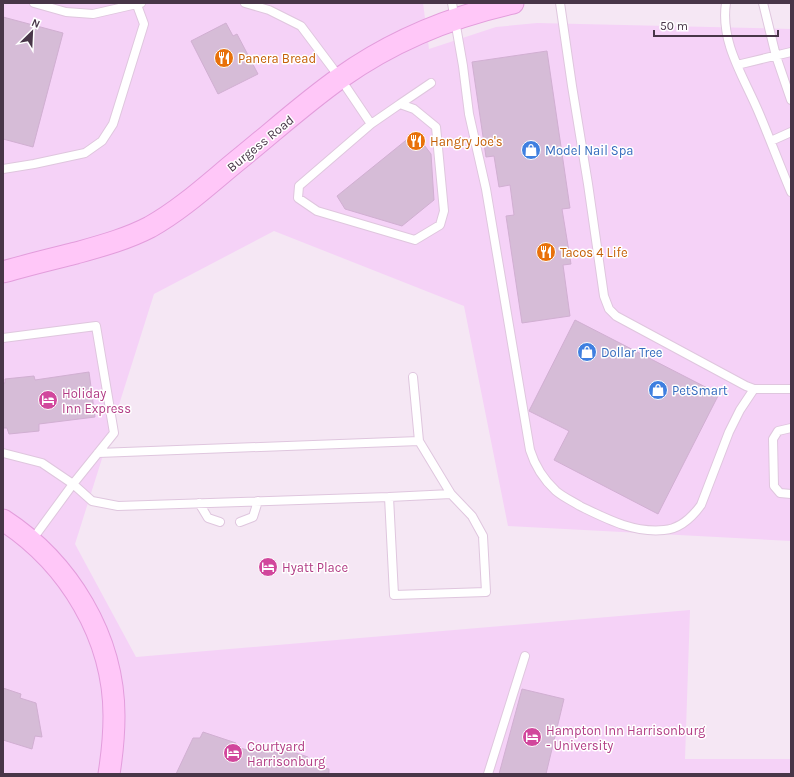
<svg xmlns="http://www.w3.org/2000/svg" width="794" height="777" font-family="Karla,sans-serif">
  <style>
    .commercial { fill: #f5d2f7 }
    .building { fill: #d6bcd7; stroke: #d1afd2 }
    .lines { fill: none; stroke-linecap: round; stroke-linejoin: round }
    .lane-casing { stroke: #dfc6de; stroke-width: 10 }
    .secondary-casing { stroke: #e39ddc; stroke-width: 23 }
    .lane { stroke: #fff; stroke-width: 8 }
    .secondary { stroke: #ffc7f8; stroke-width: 21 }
    .labels { text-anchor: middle; stroke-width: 3; stroke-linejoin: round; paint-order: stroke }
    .food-label { font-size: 13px; fill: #c56008; stroke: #fff; text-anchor: start }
    .street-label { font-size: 13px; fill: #483648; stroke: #fff }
    .shop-label { font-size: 13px; fill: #366cbe; stroke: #fff; text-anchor: start }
    .hotel-label { font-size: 13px; fill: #b23c85; stroke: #fff; text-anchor: start }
  </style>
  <rect width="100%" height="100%" fill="#f5e7f4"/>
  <path class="commercial" d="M3 3H423L429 49 496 27 537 23 791 29V541L508 526 464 306 274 231 154 294 75 544 136 657 690 610 685 759H791V774H3Z"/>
  <path class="building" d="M3 17 63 33 33 147 3 139Z
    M226 23 233 36 237 34 258 74 218 94 191 41Z
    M547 51 570 208 562 209 571 264 563 265 570 316 522 323 506 216 514 215 510 185 499 187 494 156 486 157 472 62Z
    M415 133 431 154 434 200 402 226 345 209 337 196Z
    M575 320 719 394 658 514 554 460 569 431 529 411Z
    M89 372 95 417 39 424V431L9 434 7 428H3V383H5V379L34 376 35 380Z
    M3 688 21 694 20 698 36 703 42 737 35 736 32 749 3 740Z
    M522 689 564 699 546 774H499Z
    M203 732 236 743 235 747 261 753 263 749 282 754 284 749 308 757 306 763 329 769V774H176L193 738H200Z"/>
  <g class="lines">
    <defs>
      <path id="lane" d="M34 3 66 12 93 14 141 3
        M245 3 269 10 301 26 340 78 371 124 299 186 298 198 317 211 415 240 440 225 444 211 436 127 414 109 400 104 371 124
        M452 3 463 66 469 114 486 189 530 450C535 466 544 480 556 491 563 497 572 501 580 506 607 519 633 533 664 530 680 529 693 516 701 505L729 432 740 410 754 389
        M560 3 572 86 588 184 604 296 609 309 616 316 746 386 754 389H791
        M726 3C720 43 744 77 759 113 770 139 780 166 791 192
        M763 3 776 56 791 100
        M737 65 791 52
        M400 104 431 83
        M771 141 791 132
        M3 169 34 164 85 153 102 141 113 124 144 24 137 5
        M3 338 96 326 114 433 73 484 92 501 118 506 389 497 394 595 486 592 483 536 472 516 451 494 419 441 413 377
        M791 428 778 431 773 439 774 486 780 493 791 494
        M3 453 42 463 73 484 32 540
        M98 453 419 441
        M389 497 451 494
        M199 503 208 518 220 522
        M240 522 253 517 258 501
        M488 774 525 656"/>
      <path id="secondary" d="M3 272C27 265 52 259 76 253 101 246 127 239 150 227 184 208 213 180 243 156 275 130 306 102 340 78 392 41 450 17 513 3
        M3 520C69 563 114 637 114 716 114 736 112 755 109 774"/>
    </defs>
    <use href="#lane" class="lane-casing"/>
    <use href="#secondary" class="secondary-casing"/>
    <use href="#lane" class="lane"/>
    <use href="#secondary" class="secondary"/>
  </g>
  <defs>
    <symbol id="restaurant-disc" viewBox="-11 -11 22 22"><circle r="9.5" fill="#e8710a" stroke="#fff"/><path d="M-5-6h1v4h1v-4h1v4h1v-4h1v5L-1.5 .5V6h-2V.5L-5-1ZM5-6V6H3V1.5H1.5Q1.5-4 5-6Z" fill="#fff"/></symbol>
    <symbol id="shop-disc" viewBox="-11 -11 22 22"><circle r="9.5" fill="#3f7fe0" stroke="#fff"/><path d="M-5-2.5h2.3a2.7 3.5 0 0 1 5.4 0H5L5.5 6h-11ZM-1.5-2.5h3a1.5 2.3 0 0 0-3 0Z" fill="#fff"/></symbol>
    <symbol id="hotel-disc" viewBox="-11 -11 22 22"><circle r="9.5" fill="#d1479c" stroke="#fff"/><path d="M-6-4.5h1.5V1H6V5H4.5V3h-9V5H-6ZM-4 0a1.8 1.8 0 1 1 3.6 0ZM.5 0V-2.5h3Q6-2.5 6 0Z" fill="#fff"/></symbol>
  </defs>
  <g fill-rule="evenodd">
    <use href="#restaurant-disc" x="213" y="47" width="22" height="22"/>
    <use href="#restaurant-disc" x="405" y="130" width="22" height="22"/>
    <use href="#shop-disc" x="520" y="139" width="22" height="22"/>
    <use href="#restaurant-disc" x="535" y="241" width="22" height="22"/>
    <use href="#shop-disc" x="576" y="341" width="22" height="22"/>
    <use href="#shop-disc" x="647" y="379" width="22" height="22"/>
    <use href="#hotel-disc" x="37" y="389" width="22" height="22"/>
    <use href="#hotel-disc" x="257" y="556" width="22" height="22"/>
    <use href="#hotel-disc" x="521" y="726" width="22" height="22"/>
    <use href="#hotel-disc" x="222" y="742" width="22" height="22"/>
  </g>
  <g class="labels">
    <g class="food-label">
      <text x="238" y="63">Panera Bread</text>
      <text x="430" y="146">Hangry Joe's</text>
      <text x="560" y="257">Tacos 4 Life</text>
    </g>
    <g class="street-label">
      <text transform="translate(260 143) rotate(-39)" y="5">Burgess Road</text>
    </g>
    <g class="shop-label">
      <text x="545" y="155">Model Nail Spa</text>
      <text x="601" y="357">Dollar Tree</text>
      <text x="672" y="395">PetSmart</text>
    </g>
    <g class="hotel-label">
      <text x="62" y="398">Holiday<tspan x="62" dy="15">Inn Express</tspan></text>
      <text x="282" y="572">Hyatt Place</text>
      <text x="546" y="735">Hampton Inn Harrisonburg<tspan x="546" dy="15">- University</tspan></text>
      <text x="247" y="751">Courtyard<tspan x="247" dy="15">Harrisonburg</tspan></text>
    </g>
  </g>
  <rect width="794" height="777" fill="none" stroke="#483648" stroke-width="8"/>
  <g transform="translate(32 32) rotate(24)" stroke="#ffffff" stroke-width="3" paint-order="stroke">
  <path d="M0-3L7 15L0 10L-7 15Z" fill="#483648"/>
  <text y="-6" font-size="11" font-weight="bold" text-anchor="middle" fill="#483648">N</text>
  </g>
  <path d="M654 30v6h124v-6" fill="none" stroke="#483648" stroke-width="2"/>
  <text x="660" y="30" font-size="12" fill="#483648" stroke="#ffffff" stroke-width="3" paint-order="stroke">50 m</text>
</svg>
